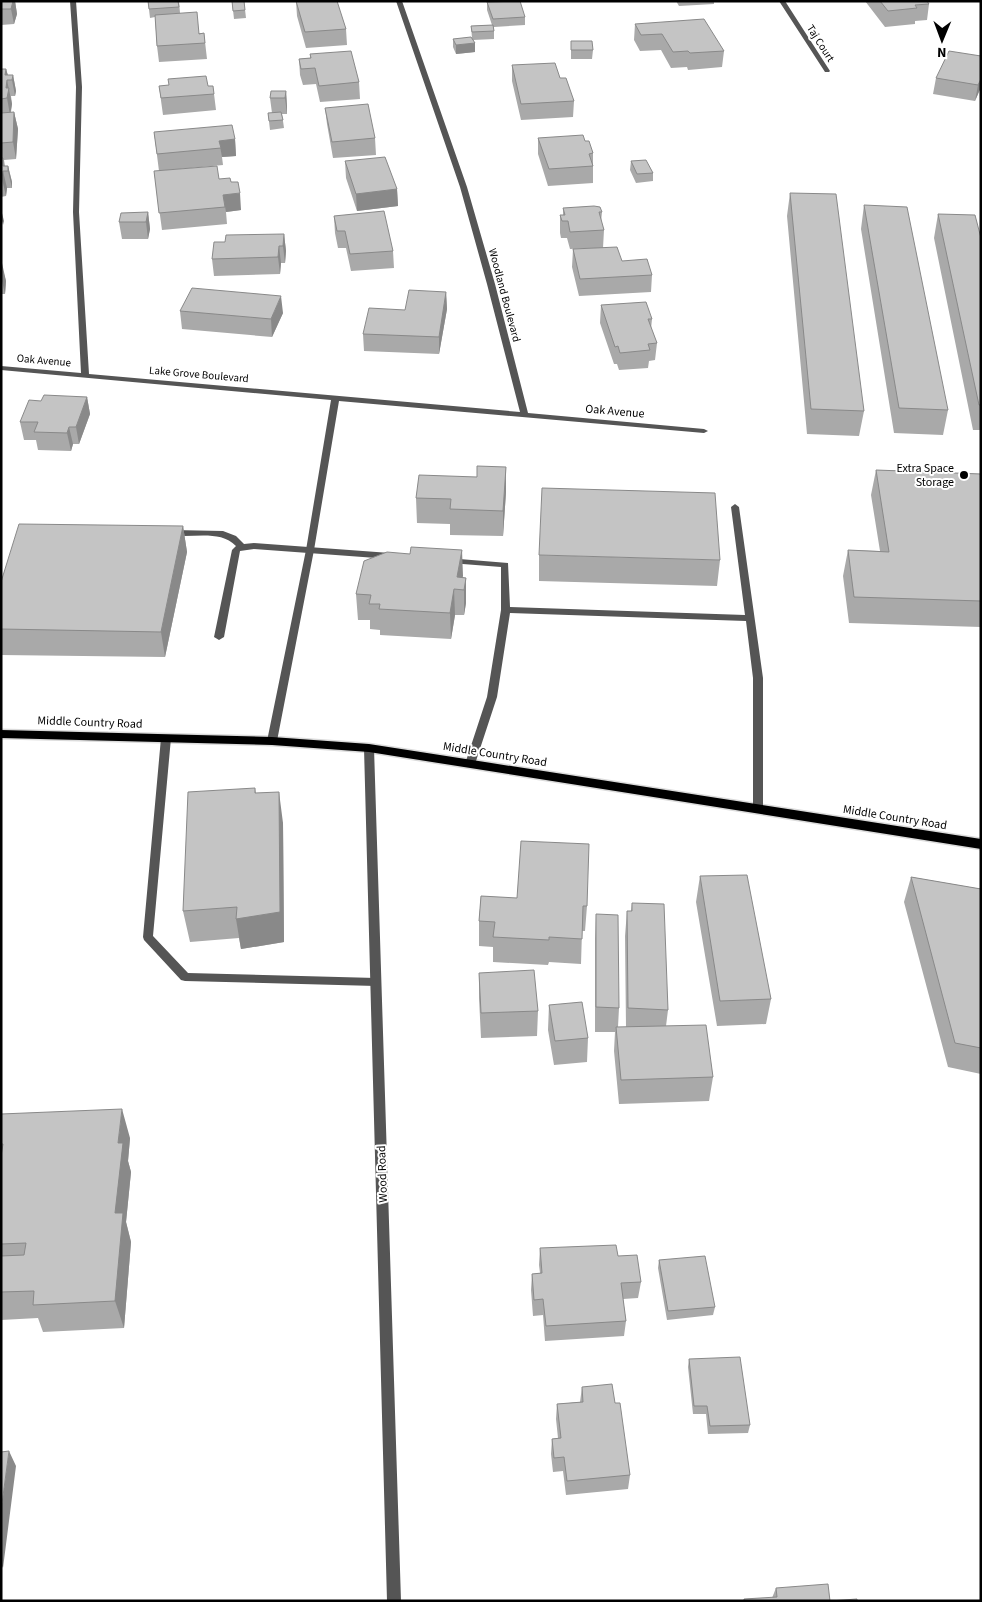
<svg xmlns="http://www.w3.org/2000/svg" width="982" height="1602" font-family="'Source Sans 3',sans-serif">
  <style>
    .lines { fill: none; stroke-linecap: round; stroke-linejoin: round }
    .primary-casing { stroke: #dbdbdb; stroke-width: 3 }
    .lane { fill: #555; fill-rule: evenodd }
    .street { fill: #555; fill-rule: evenodd }
    .primary { fill: #000; fill-rule: evenodd }
    .wall { fill: #a9a9a9 }
    .shaded-wall { fill: #898989 }
    .building { fill: #c4c4c4; stroke: #898989 }
    .poi-dot { fill: #000; stroke: #fff; stroke-width: 2 }
    .labels { text-anchor: middle; stroke-width: 4; stroke-linejoin: round; paint-order: stroke }
    .far-street-label { font-size: 11px; fill: #000; stroke: #fff }
    .street-label { font-size: 12px; fill: #000; stroke: #fff }
    .poi-label { font-size: 12px; fill: #000; stroke: #fff; text-anchor: end }
  </style>
  <rect width="100%" height="100%" fill="#fff"/>
  <g class="lines">
    <defs>
      <path id="primary" d="M1 730 272 737 369 744 981 839V849L369 752 272 745 1 738Z"/>
    </defs>
    <use href="#primary" class="primary-casing"/>
    <path class="lane" d="M735 504 739 507 763 678V809L762 812 758 813 753 809V678L746 621 510 613 497 697 475 764 473 766H467L465 764 487 697 501 610V567L450 563 447 562 446 560 447 558 508 563 510 607 745 615 731 507Z
      M173 530 223 531 236 536 244 544 254 543 390 553 394 556 390 559 254 549 240 551 224 637 219 640 214 637 232 550 236 546C219 529 192 539 170 535L169 533Z
      M166 735 171 738 153 936 188 973 376 978 380 979 381 982 380 985 376 986 185 981 181 980 144 940 143 937 161 738Z"/>
    <path class="street" d="M70 1H76L82 87 79 212 89 374 520 412 487 284 460 187 396 1H402L467 187 495 284 528 413 704 429 708 431 704 433 339 401 314 550 277 741 272 744 267 741 306 550 331 400 1 370V366L81 373 73 212 76 87Z
      M779 1H785L830 71 829 72H825Z
      M369 745 374 748 401 1601H387L364 748Z"/>
    <use href="#primary" class="primary"/>
  </g>
  <path class="wall" d="M1 1H15L17 14 14 24 1 25Z
    M148 1H179L180 13 199 33H204L207 59 159 62 157 46 155 17 150 18Z
    M232 1H244L246 18 234 19Z
    M296 1 346 29 347 45 306 48 297 16Z
    M676 1H714V4L679 6Z
    M865 1H927L929 4 927 20 915 21V24L885 27Z
    M487 2 525 17V25L494 27V39L473 40 475 43V52L456 54 453 47V39L472 38 471 26 492 25 487 10Z
    M635 24 724 51 722 67 688 70 687 67 671 68 661 50 640 51 634 40Z
    M571 41 593 50 592 59H571Z
    M310 54 359 82 360 99 320 102 316 84 303 85 300 75 299 59 310 58Z
    M981 56V87L975 101 933 94 936 78Z
    M512 65 560 78 574 101 573 117 521 120 512 81Z
    M1 69H6L8 75H13L16 91 15 96H11L12 104 11 112H14L18 129 16 159 4 160 5 166H8L12 182V188H7L6 196 1 197Z
    M159 86H208L214 94 216 110 163 115Z
    M286 91 287 107V114H282L284 128 270 130 268 113H272L270 98Z
    M325 108 375 138 376 155 333 158 327 124Z
    M154 132 235 139 236 156 222 157 223 165 159 171Z
    M538 138 585 141 593 153V183L548 186 538 154Z
    M345 161 397 189 398 206 357 211 346 178Z
    M631 161 653 173V181L636 183 630 170Z
    M154 171 219 179 231 182 241 210 226 212 227 224 162 230Z
    M790 193 864 411 859 436 807 434 787 216Z
    M864 205 948 410 943 435 894 433 861 229Z
    M563 208 602 212 601 222 604 230 603 248 570 249 567 238H561L560 233V215H563Z
    M148 212 150 229 148 239H122L119 222Z
    M938 214 981 238V430H973L934 238Z
    M334 216 393 251 394 268 351 271 346 248H338L335 233Z
    M284 234 286 251 285 263H281L280 274 214 276 212 259 225 242Z
    M573 249 622 261 652 275 651 292 579 296 572 267Z
    M1 264 6 281 5 294H1Z
    M446 292 447 309 439 354 364 351 363 334 405 310Z
    M601 305 652 319 651 329 657 343 655 360 649 361 648 368 619 370 617 364H614L600 323Z
    M180 311 283 313 272 337 182 329Z
    M87 397 90 414 79 444H73L71 451 38 450 36 440H24L20 422 41 401Z
    M506 467V492L503 536 450 535V524L417 523 416 498Z
    M876 470 981 474V627L849 623 843 576 848 550 880 551 871 495Z
    M183 526 187 552 165 657 1 655V582Z
    M462 550V577L466 578V603L464 615H455L451 639 380 635V630L370 629V620H358L356 594 410 554Z
    M539 555 720 560 717 586 539 581Z
    M255 788 256 793 283 823 284 942 241 949 239 938 190 942 183 911Z
    M700 876 771 999 766 1024 717 1026 696 902Z
    M911 877 981 889V1074L948 1067 904 902Z
    M481 896 587 906 585 931H582L581 964 549 962 548 965 493 962V947L479 946V921Z
    M632 903 668 1010 666 1026 713 1077 709 1101 619 1104 614 1051 615 1032H595V939L596 914 619 1008 618 1027H626L625 936 627 911H631Z
    M479 973 538 1011 537 1036 481 1038 479 998Z
    M549 1005 588 1038 587 1062 554 1065 548 1030Z
    M1 1114 130 1138 128 1161 131 1172 126 1222 131 1242 124 1328 43 1332 38 1318 1 1320Z
    M540 1248 618 1256 641 1282 638 1298 623 1299 626 1321 624 1336 545 1341 543 1315 533 1316 531 1290 532 1274 540 1273 539 1265Z
    M659 1260 715 1307 713 1315 667 1320 658 1268Z
    M689 1359 750 1425 748 1433 708 1434 706 1414H693L688 1367Z
    M582 1387 615 1403 630 1475 628 1489 566 1495 563 1471 553 1472 551 1454 552 1439 558 1438 556 1419 557 1404 580 1402Z
    M776 1588 830 1601H857H744V1599L772 1598Z"/>
  <path class="shaded-wall" d="M13 1H15L17 14 14 24 11 9Z
    M475 43V52L456 54V45Z
    M6 69 9 80H7L12 104 10 115 7 98 6 88 5 75Z
    M13 75 16 91 15 96 12 80Z
    M981 79V87L975 101 978 85Z
    M286 91 287 107V114L285 98Z
    M14 112 18 129 16 159 13 142Z
    M235 139 236 156 222 157 219 141Z
    M8 166 12 182V188L8 171Z
    M3 171 7 188 6 196 2 179Z
    M397 189 398 206 357 211 356 194Z
    M240 193 241 210 226 212 223 195Z
    M1 209 4 221 3 225 1 217Z
    M148 212 150 229 148 239 146 222Z
    M284 234 286 251 285 263 283 246Z
    M279 246 281 263 280 274 278 257Z
    M2 263 6 281 5 294 1 277Z
    M446 292 447 309 439 354V337Z
    M281 296 283 313 272 337 271 319Z
    M87 397 90 414 79 444 76 427Z
    M69 427 73 444 71 451 67 433Z
    M506 467V492L503 536V511Z
    M183 526 187 552 165 657 161 632Z
    M462 550 463 576 460 590 457 577Z
    M466 578V603L464 615V590Z
    M454 589 455 615 451 639 450 613Z
    M279 792 283 823 284 942 241 949 236 919Z
    M122 1109 130 1138 128 1161 131 1172 126 1222 131 1242 124 1328 115 1301V1213L118 1143Z
    M9 1451 16 1466 3 1568 1 1564V1511Z"/>
  <path class="building" d="M1 1H13L11 9H1Z
    M148 1H178L179 7 149 9Z
    M232 1H244L245 10 233 11Z
    M296 1H337L346 29 305 32Z
    M520 1 525 17 493 19 487 2Z
    M880 1H927L929 4 915 5 917 8 888 11Z
    M197 12 199 34 204 33 205 43 157 46 155 15Z
    M704 19 724 51 690 53 688 51 673 52 662 34 641 35 635 24Z
    M493 25 494 31 472 32 471 26Z
    M471 37 475 43 456 45 453 39Z
    M571 41H592L593 50H571Z
    M351 51 359 82 319 86 315 68 301 69 299 59 311 58 310 54Z
    M949 51 981 56V79L978 85 936 78Z
    M555 63 560 78H566L574 101 521 104 512 65Z
    M1 69H6L5 75H13L12 80H7L6 88H9L7 98 1 99Z
    M206 76 208 86H213L214 94 161 98 159 86 169 85 168 79Z
    M271 91H286L285 98H270Z
    M368 104 375 138 332 142 325 108Z
    M14 112 13 142 1 143V113Z
    M281 112 283 120 269 121 268 113Z
    M232 125 235 139 219 141 221 148 157 154 154 132Z
    M583 135 585 141H589L593 153 589 154 593 166 549 169 538 138Z
    M385 157 397 189 356 194 345 161Z
    M1 158H3V166H8V171H3L2 179 1 180Z
    M646 160 653 173 637 174 631 161Z
    M217 166 219 179 230 178 231 182H238L240 193 223 195 225 207 159 213 154 171Z
    M790 193 836 194 864 411 811 409Z
    M864 205 907 207 948 410 899 408Z
    M594 206 600 207 602 212H599L604 230 570 232 568 221H562L560 215H565L563 208Z
    M384 211 393 251 350 254 345 231H337L334 216Z
    M148 212 146 222H119L121 213Z
    M938 214 975 215 981 238V405H979Z
    M284 234 283 246H279L278 257 212 259 214 242H225L226 235Z
    M617 247 622 261 647 259 652 275 580 279 573 249Z
    M192 288 281 296 271 319 180 311Z
    M409 290 446 292 439 337 363 334 369 308 405 310Z
    M646 302 652 319H648L657 343 648 344 650 350 620 353 618 346 615 347 601 305Z
    M44 395 87 397 76 427H69L67 433 34 432 38 422H20L29 400 41 401Z
    M477 466 506 467 503 511 450 509 451 499 416 498 419 475 477 477Z
    M876 470 981 474V601L854 597 848 550 889 552Z
    M542 488 715 493 720 560 539 555Z
    M19 524 183 526 161 632 1 629V582Z
    M411 547 462 550 457 577 466 578 464 590 454 589 450 613 379 609 380 604H369L371 595 356 594 364 561 387 552 410 554Z
    M255 788V793L279 792 280 912 236 919 237 907 183 911 188 792Z
    M521 841 589 844 587 906H583L582 939 549 937V940L493 937 495 922 479 921 481 896 517 898Z
    M747 875 771 999 720 1001 700 876Z
    M911 877 981 889V1048L955 1043Z
    M632 903 664 904 668 1010 628 1008 627 911H632Z
    M596 914 618 915 619 1008 596 1007Z
    M534 970 538 1011 481 1013 479 973Z
    M582 1002 588 1038 555 1041 549 1005Z
    M706 1025 713 1077 621 1080 616 1027Z
    M122 1109 118 1143H123L115 1213H123L115 1301 33 1305 34 1291 1 1292V1256L24 1255 26 1243 1 1244V1156L3 1144H1V1114Z
    M616 1245 618 1256 637 1255 641 1282 621 1283 626 1321 546 1326 543 1299 534 1300 532 1274 542 1273 540 1248Z
    M705 1256 715 1307 668 1311 659 1260Z
    M740 1357 750 1425 710 1426 707 1406H694L689 1359Z
    M612 1384 615 1403H620L630 1475 567 1481 564 1457 554 1458 552 1439 561 1438 557 1404 583 1402 582 1387Z
    M9 1451 1 1511V1452Z
    M828 1584 830 1601 857 1599V1601H744V1599L777 1597 776 1588Z"/>
  <circle class="poi-dot" cx="964" cy="475" r="5"/>
  <g class="labels">
    <g class="far-street-label">
      <text transform="translate(821 43) rotate(57)" y="4">Taj Court</text>
      <text transform="translate(505 295) rotate(75)" y="4">Woodland Boulevard</text>
      <text transform="translate(44 360) rotate(5)" y="4">Oak Avenue</text>
      <text transform="translate(199 374) rotate(5)" y="4">Lake Grove Boulevard</text>
    </g>
    <g class="street-label">
      <text transform="translate(615 411) rotate(5)" y="4">Oak Avenue</text>
      <text transform="translate(90 722) rotate(2)" y="4">Middle Country Road</text>
      <text transform="translate(495 754) rotate(9)" y="4">Middle Country Road</text>
      <text transform="translate(895 817) rotate(9)" y="4">Middle Country Road</text>
      <text transform="translate(382 1174) rotate(-92)" y="4">Wood Road</text>
    </g>
    <g class="poi-label">
      <text x="954" y="472">Extra Space<tspan x="954" dy="14">Storage</tspan></text>
    </g>
  </g>
  <rect width="982" height="1602" fill="none" stroke="#000000" stroke-width="5"/>
  <g transform="translate(942 40) rotate(181)" stroke="#ffffff" stroke-width="4" paint-order="stroke">
  <path d="M0-4L9 19L0 12L-9 19Z" fill="#000000"/>
  <text y="-8" font-size="14" font-weight="bold" text-anchor="middle" fill="#000000">N</text>
  </g>
</svg>
